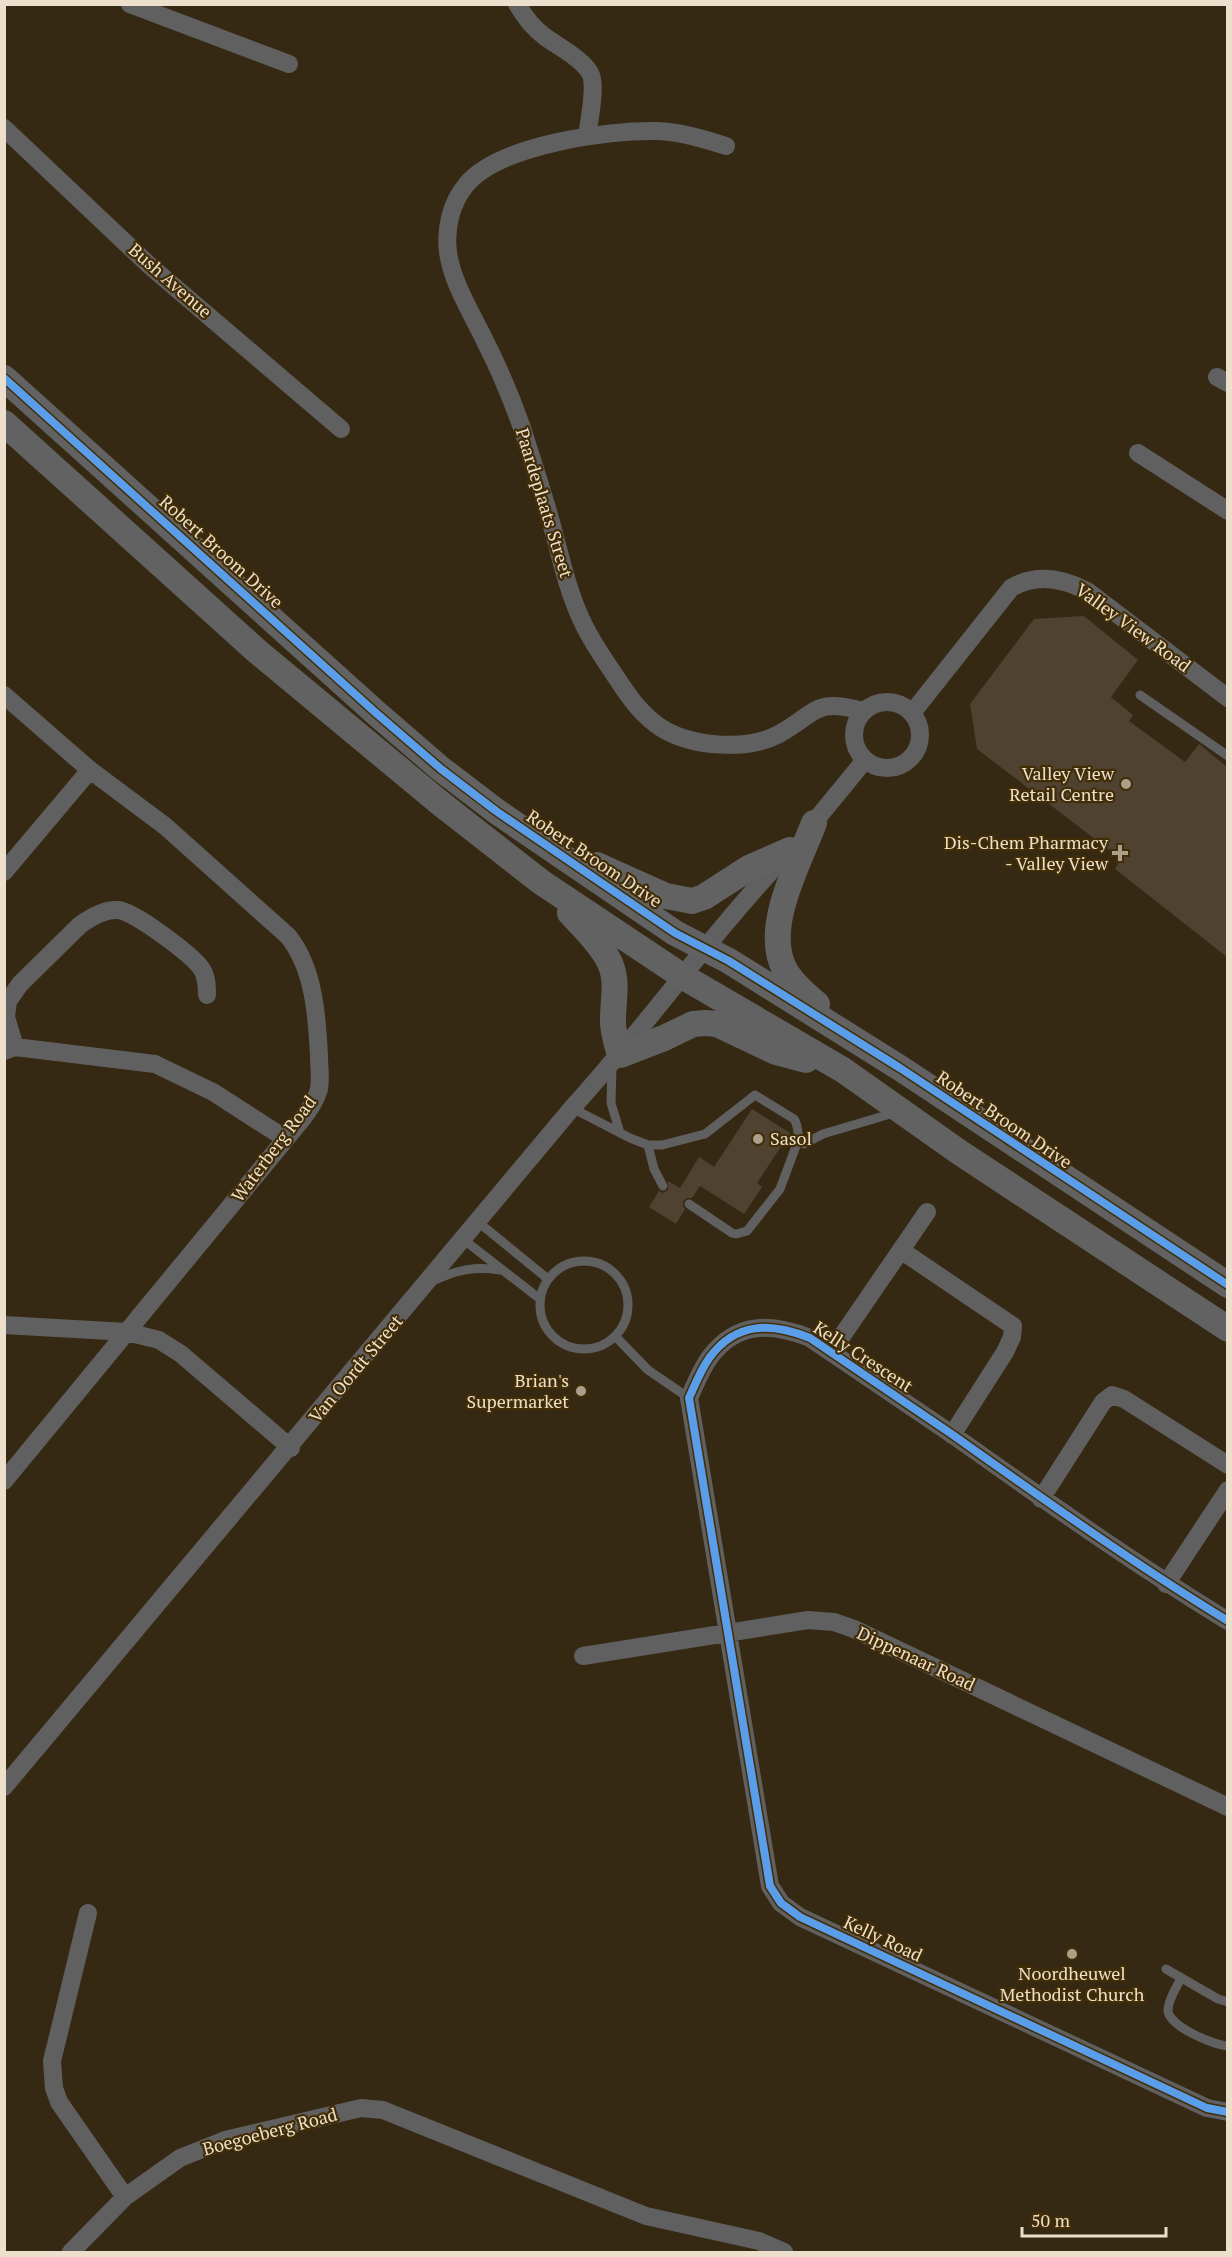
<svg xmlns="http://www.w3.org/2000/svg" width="1232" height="2257" font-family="'PT Serif',serif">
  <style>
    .building { fill: #4f4231 }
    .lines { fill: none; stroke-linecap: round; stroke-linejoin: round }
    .lane { stroke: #606061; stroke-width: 9 }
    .street { stroke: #606061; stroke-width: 18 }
    .secondary { stroke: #616261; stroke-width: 26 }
    .cycleway-casing { stroke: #422d06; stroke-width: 11 }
    .cycleway { stroke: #5a9eea; stroke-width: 8 }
    .poi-dot { fill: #ac9f8b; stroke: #422d06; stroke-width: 2 }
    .labels { text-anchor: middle; stroke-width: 4.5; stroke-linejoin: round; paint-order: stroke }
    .street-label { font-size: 18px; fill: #ecdfcb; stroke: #422d06 }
    .poi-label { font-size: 18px; fill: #ecdfcb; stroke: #422d06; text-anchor: end }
  </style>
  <rect width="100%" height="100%" fill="#352913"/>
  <path class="building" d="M1084 616 1138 660 1111 697 1133 715 1129 721 1185 762 1199 744 1227 767V957L1115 869 1121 859 977 749 970 704 1034 619Z
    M752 1109 790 1133 757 1183 762 1187 744 1214 700 1186 692 1198H687L683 1201V1206L685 1209 676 1224 649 1207 659 1191 663 1193 668 1190V1181L680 1188 699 1157 714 1167Z"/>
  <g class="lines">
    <path class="lane" d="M1140 695 1228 756
      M612 1067 611 1103 620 1133
      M572 1108 630 1138 648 1145H662L705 1134 755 1095 794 1119C800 1127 795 1137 804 1144L823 1134 897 1112
      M648 1145 654 1169 663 1186
      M689 1204 732 1233 736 1234 747 1231 780 1189 799 1138
      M478 1222 548 1279
      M464 1240 540 1299
      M540 1305a44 44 0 1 1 88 0a44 44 0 1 1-88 0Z
      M433 1281C456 1270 475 1266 500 1270
      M615 1336 648 1370 689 1398
      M1166 1969 1218 1999 1228 2002
      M1181 1978C1177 1987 1168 1999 1168 2010 1168 2026 1213 2045 1228 2046"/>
    <path class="street" d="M130 4 289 64
      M517 4C524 16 533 28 544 36 557 46 585 60 591 75 596 88 589 122 587 136
      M4 128 150 266 341 429
      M726 146C704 139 681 132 657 131 608 130 498 145 466 185 451 203 445 229 448 252 452 282 470 310 483 337 498 366 511 397 522 428 532 459 542 490 551 522 560 555 567 589 582 621 591 641 604 659 616 677 629 697 642 716 663 729 693 747 748 751 779 734 818 712 814 698 863 711
      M1217 377 1228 383
      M1138 453 1228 511
      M4 695 90 770 165 826 288 936C314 968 317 1016 319 1056 319 1067 321 1079 319 1089 316 1100 310 1109 303 1118L4 1481
      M854 735a33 33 0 1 1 66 0a33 33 0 1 1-66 0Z
      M912 713 1011 588C1036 573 1062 578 1087 591L1228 698
      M806 832 865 760
      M4 872 90 770
      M15 1047 6 1017 8 1001 20 984 80 925C91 917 104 909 118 910 134 911 192 955 201 968 207 976 207 987 207 995
      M4 1051 15 1047 155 1064 213 1092 286 1139
      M902 1251 1013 1326 1012 1337 1005 1352 952 1435
      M4 1325 127 1332 159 1340 181 1354 291 1448
      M831 1352 927 1212
      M1041 1499 1103 1402 1112 1395 1124 1399 1228 1465
      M1166 1584 1228 1490
      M1228 1621C1133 1563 1043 1499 953 1435 905 1402 857 1370 810 1338 772 1323 737 1321 710 1357 701 1369 695 1385 689 1398L770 1886 781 1903 800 1917 1207 2108 1228 2112
      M583 1656 808 1620 834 1622 854 1629 1228 1807
      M4 1787 572 1108C646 1027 709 937 784 857
      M88 1913 52 2061 54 2088 59 2102 125 2197
      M71 2252 125 2197 180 2158 225 2140 361 2108 383 2110 646 2216 759 2241 784 2252"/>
    <path class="secondary" d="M4 378 376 713 441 769 496 811 675 933 729 961 900 1068 1228 1285
      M4 423 258 652 440 803 541 882 682 976 843 1070 959 1152 1228 1329
      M814 823C799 863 762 928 785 970 792 983 806 995 817 1004
      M597 865 666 896 692 901 704 897 749 868 790 850
      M570 913C583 927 599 942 608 959 619 979 613 998 613 1019 612 1030 617 1044 620 1055L664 1038 693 1024 706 1023 717 1024 776 1052 806 1060"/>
    <defs>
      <path id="cycleway" d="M4 378 376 713 441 769 496 811 675 933 729 961 900 1068 1228 1285
        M1228 1621C1133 1563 1043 1499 953 1435 905 1402 857 1370 810 1338 772 1323 737 1321 710 1357 701 1369 695 1385 689 1398L770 1886 781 1903 800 1917 1207 2108 1228 2112"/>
    </defs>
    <use href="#cycleway" class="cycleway-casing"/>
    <use href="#cycleway" class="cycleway"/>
  </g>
  <g class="poi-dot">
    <circle cx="1126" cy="784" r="6"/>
    <path d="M1117 844h6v6h6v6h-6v6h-6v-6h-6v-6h6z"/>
    <circle cx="758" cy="1139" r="6"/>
    <circle cx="581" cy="1391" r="6"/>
    <circle cx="1072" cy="1954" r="6"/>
  </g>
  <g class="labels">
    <g class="street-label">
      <text transform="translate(170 281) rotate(41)" y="6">Bush Avenue</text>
      <text transform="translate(544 503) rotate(73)" y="6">Paardeplaats Street</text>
      <text transform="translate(221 552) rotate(42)" y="6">Robert Broom Drive</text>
      <text transform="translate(1133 628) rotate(36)" y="6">Valley View Road</text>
      <text transform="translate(594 859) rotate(34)" y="6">Robert Broom Drive</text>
      <text transform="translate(1004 1120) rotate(34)" y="6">Robert Broom Drive</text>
      <text transform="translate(274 1149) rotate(-53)" y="6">Waterberg Road</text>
      <text transform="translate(863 1357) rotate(33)" y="6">Kelly Crescent</text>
      <text transform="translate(356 1369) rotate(-50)" y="6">Van Oordt Street</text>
      <text transform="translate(916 1659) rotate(25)" y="6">Dippenaar Road</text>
      <text transform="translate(883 1939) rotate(25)" y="6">Kelly Road</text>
      <text transform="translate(270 2132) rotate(-15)" y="6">Boegoeberg Road</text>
    </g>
    <g class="poi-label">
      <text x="1114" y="780">Valley View<tspan x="1114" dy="21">Retail Centre</tspan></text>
      <text x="1108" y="849">Dis-Chem Pharmacy<tspan x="1108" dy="21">- Valley View</tspan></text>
      <text x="770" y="1145" text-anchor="start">Sasol</text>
      <text x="569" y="1387">Brian's<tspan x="569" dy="21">Supermarket</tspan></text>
      <text x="1072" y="1980" text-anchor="middle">Noordheuwel<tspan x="1072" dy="21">Methodist Church</tspan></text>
    </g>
  </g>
  <rect width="1232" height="2257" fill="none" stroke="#ecdfcb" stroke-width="12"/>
  <path d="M1022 2227v9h144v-9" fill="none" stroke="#ecdfcb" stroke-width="3"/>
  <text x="1031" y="2227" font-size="18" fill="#ecdfcb" stroke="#422d06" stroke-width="4.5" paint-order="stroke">50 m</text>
</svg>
